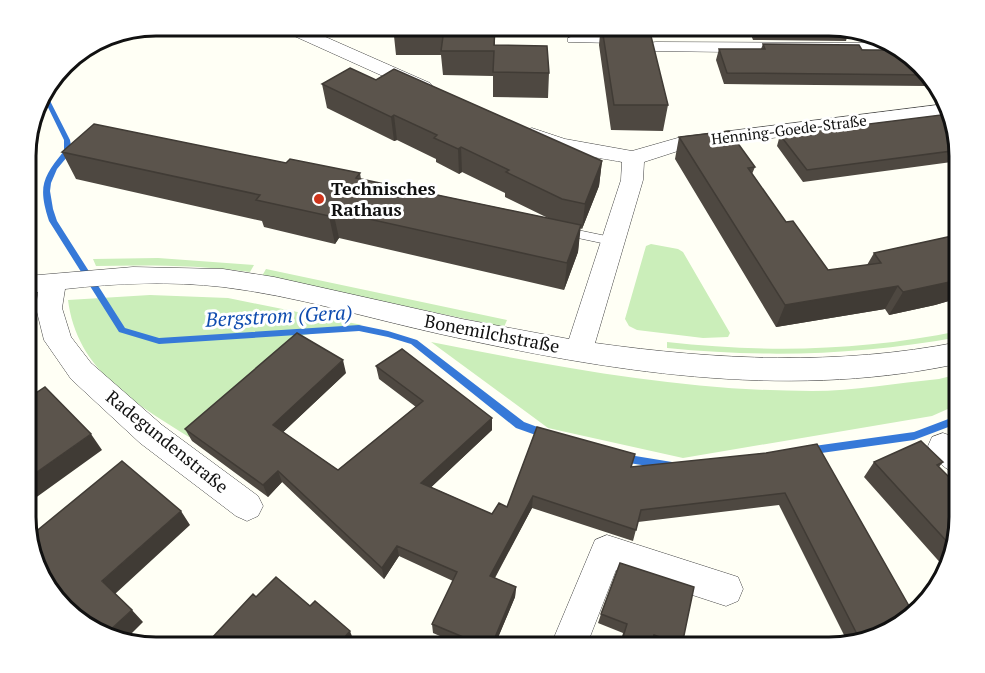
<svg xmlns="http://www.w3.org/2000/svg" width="985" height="673" font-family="'PT Serif',serif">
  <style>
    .green { fill: #cbeeba }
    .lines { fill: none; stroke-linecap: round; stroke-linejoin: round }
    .stream { fill: #3679d8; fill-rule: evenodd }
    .service-casing { stroke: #444; stroke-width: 1 }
    .minor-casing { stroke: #444; stroke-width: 1 }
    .service { fill: #fff; fill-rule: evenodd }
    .minor { fill: #fff; fill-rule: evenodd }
    .wall { fill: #4e4841 }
    .shaded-wall { fill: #403b35 }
    .building { fill: #5b544c; stroke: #403b35; stroke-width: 1.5 }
    .poi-dot { fill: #ce351c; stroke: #fff; stroke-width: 2 }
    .labels { text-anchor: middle; stroke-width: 6; stroke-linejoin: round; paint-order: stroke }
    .far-street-label { font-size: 15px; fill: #111; stroke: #fff }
    .poi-label { font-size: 18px; font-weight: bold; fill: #111; stroke: #fff; text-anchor: start }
    .street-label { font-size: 18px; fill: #111; stroke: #fff }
    .water-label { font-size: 20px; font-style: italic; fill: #0e4baf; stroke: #fff }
    .rim { fill: none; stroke: #111; stroke-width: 3 }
  </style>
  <rect width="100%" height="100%" fill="#fffff5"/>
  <path class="green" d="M651 244 678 249 683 252 730 333 728 337 703 338 637 330 629 326 625 319 646 246Z
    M158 258 254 265 250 272C198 265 148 265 96 266L93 259Z
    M266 269 507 320 504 327 262 276Z
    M150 295 228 298 362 325 299 336 189 437C134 402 77 371 68 300Z
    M959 331V337C862 355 766 358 667 348V342C765 353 863 351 959 331Z
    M431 342C557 367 683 391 812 391 854 391 897 383 939 379L959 374V404L932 416 683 458 548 428Z"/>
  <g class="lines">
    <path class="stream" d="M44 89 70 140 72 151 57 169 51 183 50 191 53 209 57 221 125 328 159 338 359 325 388 331 417 340 524 422 551 432 552 435 551 438 547 439 516 428 411 344 388 337 359 331 159 344 119 332 49 221C38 187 42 178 64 151V140L42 95Z
      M959 415V423L914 440 807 455 803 454 802 451 803 448 807 447 914 432Z
      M623 454 672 462 676 463 677 466 676 469 672 470 623 462 619 461 618 458 619 455Z"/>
    <defs>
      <path id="service" d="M571 37H615L619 40 615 43 568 42V38Z
        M563 227 611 237 617 241 611 245 559 234 557 231Z"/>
      <path id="minor" d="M289 31H312L430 83 433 87 430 91H416L292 35Z
        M656 42 884 43 905 51 898 54 650 51 647 47 650 43Z
        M946 104 948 116 684 149 644 162 643 180 595 343C717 360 838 366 959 342V364L952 365C781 400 607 371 440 334 368 318 296 296 223 287 171 281 117 283 65 289L62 308 71 337 91 363 162 425 258 496 263 506 258 516 247 521 236 516 140 443 71 379 44 340 36 308 38 292 27 294V276L133 267 223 269 274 277 462 319 569 339 621 180 622 162C602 158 532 149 522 134L525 130 532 128 565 139 632 151 681 137Z
        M943 433 954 437 959 442V475C945 470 935 460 928 446L932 437Z
        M607 535 738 577 743 589 738 601 726 606 616 570 586 647H550L595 540Z"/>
    </defs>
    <use href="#service" class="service-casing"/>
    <use href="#minor" class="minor-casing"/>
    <use href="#service" class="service"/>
    <use href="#minor" class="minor"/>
  </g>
  <path class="wall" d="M837 26 849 30 846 41 753 40 748 27Z
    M595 28H641L668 105 663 131 611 130 599 45 600 34H596Z
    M495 29V45L549 73 548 98 493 97V76L443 75 441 55H396L394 36H355L351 30Z
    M763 44 908 52 930 78 926 86 724 84 716 60 719 49H761Z
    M376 80 602 161 599 186 582 229 580 228 578 252 564 290 339 238 335 244 314 239 264 227 262 221 76 179 62 152 360 173 361 179 548 218 505 197V193L462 172 459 174 436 162V159L397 140 394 141 327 108 322 84Z
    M780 135 959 148V161L803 182 777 146Z
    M679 137 755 167 752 174 786 222 828 270 867 265 874 253 952 236 959 234V298L935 305 889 315 885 309 776 327 675 159Z
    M376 366 492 418V430L431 487 492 514 507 507 537 427 632 467 766 453 887 634 848 643 779 505 638 522 633 541 532 508 495 578 516 587 515 597 494 647H465L433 633 432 624 453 581 399 556 384 579 282 482 268 497 192 441 185 429 346 373 283 432 338 470 416 407 379 379Z
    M959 424V439L951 434Z
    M874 462H943L939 467 959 525 944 567 864 477Z
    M601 614 682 645 680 647H661L651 644 650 647H625L620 645 623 633 598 623Z"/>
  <path class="shaded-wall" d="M394 115 397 140 394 141 391 117Z
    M461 147 462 172 459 174 458 149Z
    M602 161 599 186 582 229 585 204Z
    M333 211 339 238 335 244 329 216Z
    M581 225 578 252 564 290 567 263Z
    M959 280V298L935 305 889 315 903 292Z
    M898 286 885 309 776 327 785 305Z
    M343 360 346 373 277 438 273 425Z
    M492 418V430L423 495 421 483Z
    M91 434 102 450 27 504V479Z
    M278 471 282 482 268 497 263 485Z
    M533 496 532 508 490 586V576Z
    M181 511 190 525 115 594 102 581Z
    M397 546 399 556 384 579 382 568Z
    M516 587 515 597 494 647H491Z
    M132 610 143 622 126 639 108 632Z
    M350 631 356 647H339L338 645Z"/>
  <path class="building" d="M837 26 847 30 756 29 755 27Z
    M602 28H641L642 32H650L668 105H614Z
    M444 29V31H393L394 30Z
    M444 29H495L494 45 547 46 549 73 493 72 494 51H441Z
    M763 44 859 45 862 50H902L908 52 928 75 727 73 719 49H765Z
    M350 68 376 80 394 69 602 161 585 204 562 199 506 172 509 170 461 147 458 149 434 138 437 135 394 115 391 117 322 84Z
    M949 114 959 150 807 170 780 135Z
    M94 124 286 163 290 159 360 173 356 178 581 225 567 263 333 211 329 216 256 200 260 195 62 152Z
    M729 131 755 167 748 168 786 222 793 221 828 270 881 263 874 253 952 236 959 234V280L903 292 898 286 785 305 679 137Z
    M297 333 343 360 273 425 338 470 423 401 376 366 402 349 492 418 421 483 492 514 499 503 507 507 537 427 635 454 631 467 766 453 817 444 913 613 887 634 860 640 785 493 641 510 636 530 533 496 490 576 516 587 491 647H473L475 642 432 624 457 572 397 546 382 568 278 471 263 485 185 429Z
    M45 387 91 434 27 479V399Z
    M921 441 943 462 937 465 959 487V525L951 546 874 462Z
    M122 461 181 511 102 581 132 610 108 632 77 621 43 582 28 538Z
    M620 563 694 587 682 645 654 635 650 647 623 637 627 624 601 614Z
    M276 577 310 606 315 601 350 631 338 645 340 647H217L210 640 253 594 256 597Z"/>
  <circle class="poi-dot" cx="319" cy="199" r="6"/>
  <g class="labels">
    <g class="far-street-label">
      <text transform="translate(789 130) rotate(-7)" y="5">Henning-Goede-Straße</text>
    </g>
    <g class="poi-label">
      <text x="331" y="195">Technisches<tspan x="331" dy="21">Rathaus</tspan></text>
    </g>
    <g class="street-label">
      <text transform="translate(492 334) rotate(11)" y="6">Bonemilchstraße</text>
      <text transform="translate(167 442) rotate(39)" y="6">Radegundenstraße</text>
    </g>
    <g class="water-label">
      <text transform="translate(279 316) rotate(-3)" y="7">Bergstrom (Gera)</text>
    </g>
  </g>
  <path d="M0 0H985V673H0ZM156 36H829A120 120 0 0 1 949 156V517A120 120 0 0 1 829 637H156A120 120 0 0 1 36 517V156A120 120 0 0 1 156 36Z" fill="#fff" fill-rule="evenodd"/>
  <path class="rim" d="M156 36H829A120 120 0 0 1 949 156V517A120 120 0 0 1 829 637H156A120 120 0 0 1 36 517V156A120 120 0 0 1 156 36Z"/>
</svg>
